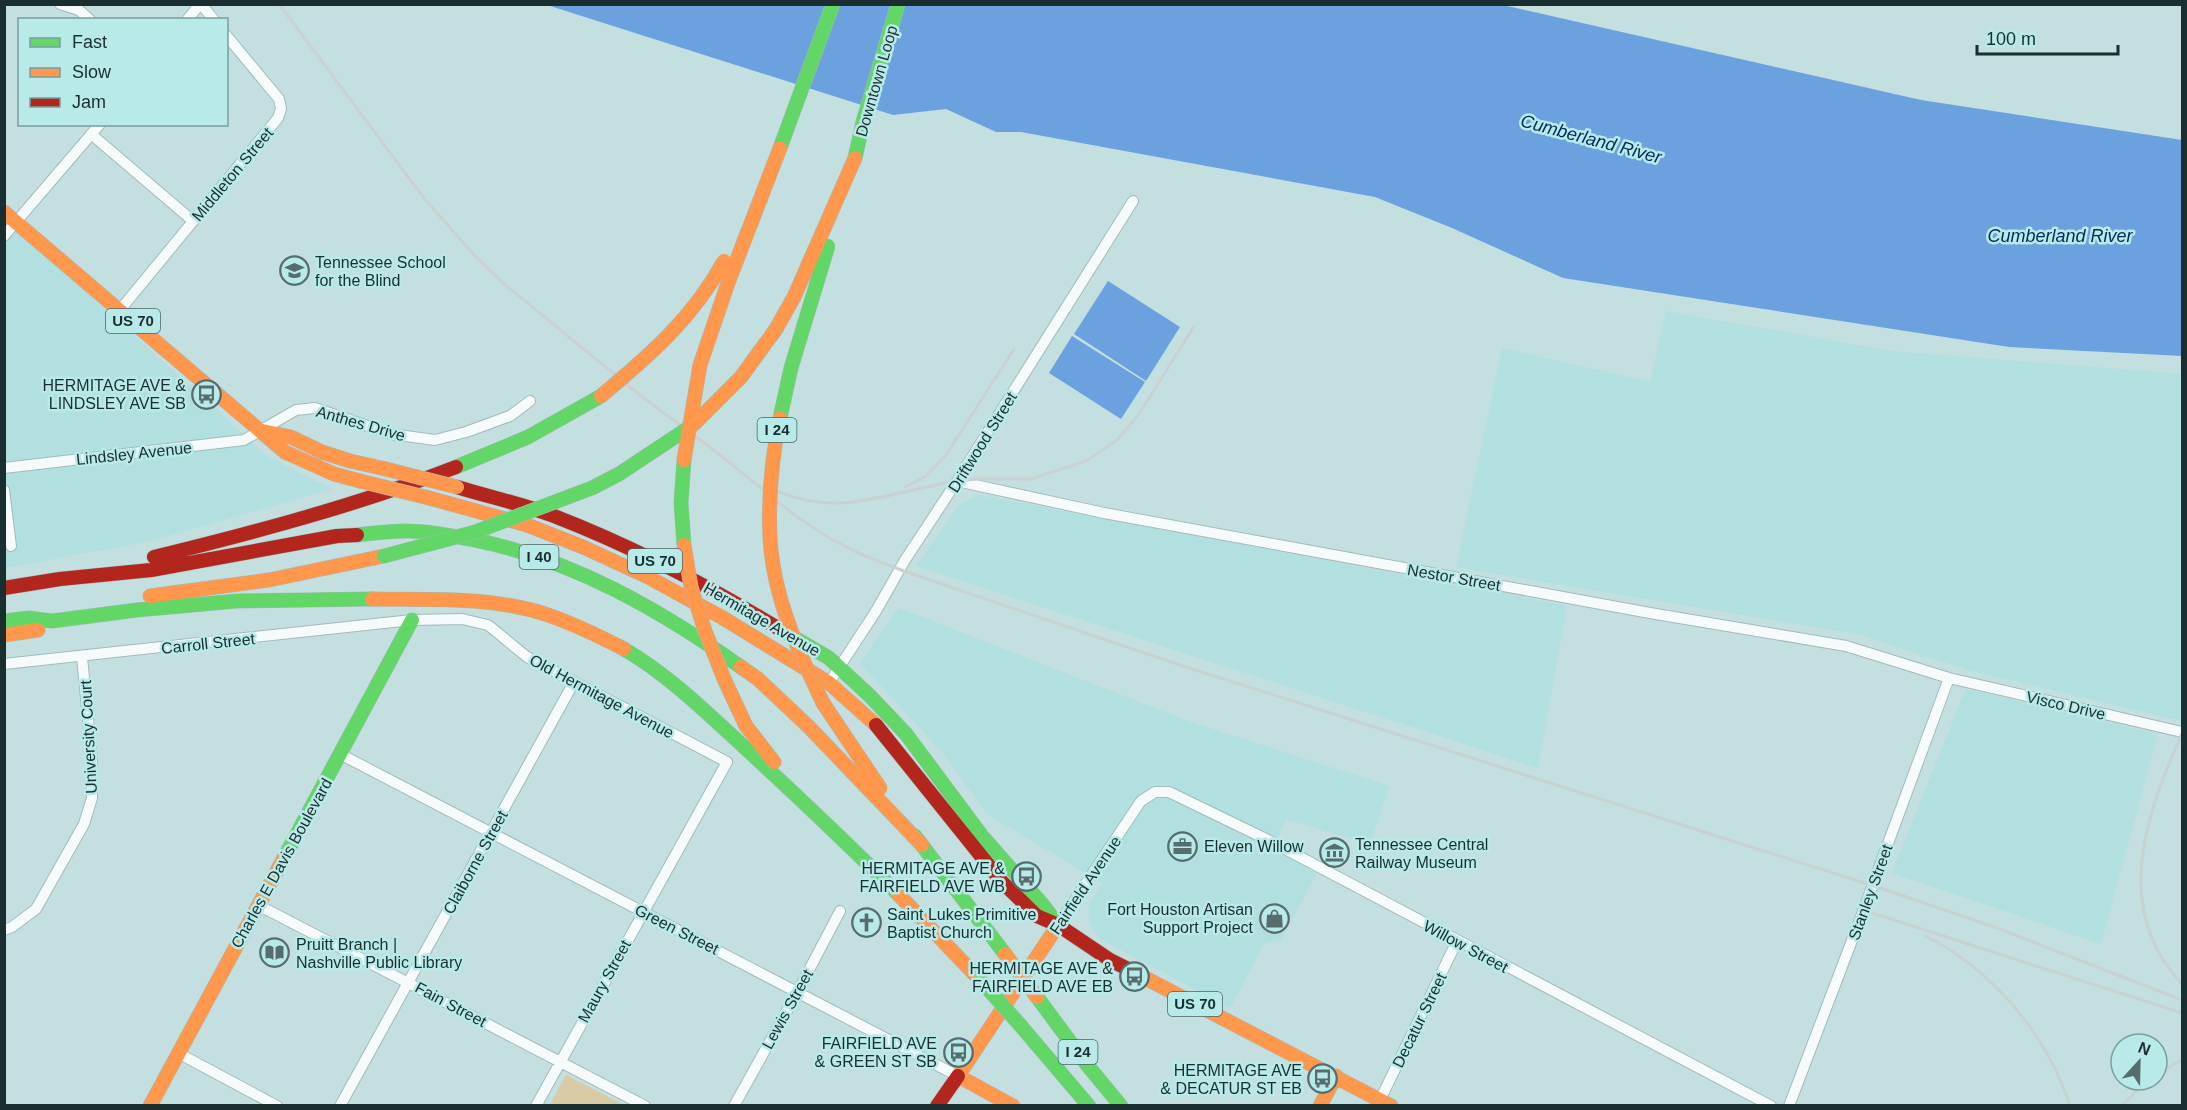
<svg xmlns="http://www.w3.org/2000/svg" width="2187" height="1110" font-family="Arial,sans-serif">
  <style>
    .built { fill: #b2dfe0 }
    .green { fill: #d8cba5 }
    .water { fill: #6ca1df }
    .lines { fill: none; stroke-linecap: round; stroke-linejoin: round }
    .street-casing { stroke: #a4baba; stroke-width: 12 }
    .fast-casing { stroke: #a4baba; stroke-width: 15 }
    .slow-casing { stroke: #a4baba; stroke-width: 15 }
    .jam-casing { stroke: #a4baba; stroke-width: 15 }
    .street { stroke: #f6fafa; stroke-width: 10 }
    .fast { stroke: #63d668; stroke-width: 14 }
    .slow { stroke: #ff974d; stroke-width: 14 }
    .jam { stroke: #b3261e; stroke-width: 14 }
    .rail { stroke: #c9d1d1; stroke-width: 3 }
    .fast-bridge-casing { stroke: #a4baba; stroke-width: 15; stroke-linecap: butt }
    .slow-bridge-casing { stroke: #a4baba; stroke-width: 15; stroke-linecap: butt }
    .fast-bridge { stroke: #63d668; stroke-width: 14 }
    .slow-bridge { stroke: #ff974d; stroke-width: 14 }
    .labels { text-anchor: middle; stroke-width: 5; stroke-linejoin: round; paint-order: stroke }
    .shield { fill: #b8eaea; stroke: #4a6667; stroke-width: 1.5 }
    .shield-label { font-size: 15px; font-weight: bold; fill: #1b2e2f }
    .street-label { font-size: 16px; fill: #1b2e2f; stroke: #b8eaea }
    .poi-label { font-size: 16px; fill: #1b2e2f; stroke: #b8eaea; text-anchor: end }
    .water-label { font-size: 18px; font-style: italic; fill: #00295f; stroke: #b8eaea }
  </style>
  <rect width="100%" height="100%" fill="#c3dfdf"/>
  <path class="built" d="M5 218 268 457 332 489 146 542 5 568Z
    M1666 311 1892 351 2182 374V721L1972 671 1860 635 1456 567 1502 348 1650 382Z
    M979 495 1567 606 1538 768 916 566 960 504Z
    M899 608 1188 721 1389 786 1370 844 1286 819 1272 849 1317 873 1281 939 1264 944 1230 1008 1100 939 1090 923 1088 912 1090 902 1102 883 987 814 942 752 860 663Z
    M1966 689 2158 734 2101 944 1892 873Z"/>
  <path class="green" d="M566 1075 624 1105H556L551 1103Z"/>
  <path class="water" d="M547 5H1503L1921 100 2182 140V356L2009 347 1563 278 1452 228 1375 197 1021 132H996L946 109 893 115Z
    M1108 281 1180 327 1146 381 1074 334Z
    M1072 336 1145 382 1121 419 1049 373Z"/>
  <g class="lines">
    <defs>
      <path id="street" d="M60 4 79 10 90 20
        M201 4 214 20
        M187 20 200 4
        M91 134 193 221
        M4 236 100 124
        M120 310 278 118 281 109 279 99 226 35
        M4 468 244 440 296 410 315 408 391 434 435 440 466 432 510 416 530 401
        M957 481 1104 513 1650 613 1846 646 1949 678 2182 732
        M4 490 11 546
        M4 664 412 620 462 619 488 625 527 657 727 762 536 1106
        M829 683 876 611 905 560 957 481 1133 201
        M340 754 958 1076
        M258 905 645 1106
        M1058 925 1141 801 1155 792H1169L1268 840 1771 1106
        M4 930 12 927 36 909 84 824 92 798V760L82 657
        M178 1053 277 1106
        M1380 1100 1457 941
        M340 1106 574 682
        M734 1106 798 991 840 911
        M1789 1106 1862 914 1949 678"/>
      <path id="fast" d="M780 148 833 4
        M855 158 863 122 898 4
        M684 460 681 503 684 545
        M456 467 528 437 601 396
        M357 535C374 533 391 531 407 531 430 531 453 536 475 540 574 560 660 610 741 667
        M4 621 29 618 52 621 137 610 237 601 372 599
        M776 627 829 658 870 696 906 734 982 836 1043 905 1058 925
        M624 649C667 674 705 711 742 745 795 794 847 843 898 894
        M915 836 1005 954
        M285 856 412 620
        M1037 997 1088 1066 1121 1106
        M1021 1026 1089 1106"/>
      <path id="slow" d="M4 212 285 452 334 474 360 481
        M262 431 291 437 322 452 350 461 386 469
        M429 498 527 525 583 547 648 577 723 618 829 683 876 725
        M150 596 269 580 384 556
        M372 599C429 600 492 596 548 615 574 624 599 636 624 649
        M4 635 38 630
        M741 667 758 679 809 727 922 845
        M725 681 746 726 774 762
        M823 703 880 788
        M898 894 981 981
        M1126 968 1391 1106
        M150 1106 285 856
        M1013 1106 958 1076 1058 925
        M1320 1106 1336 1076"/>
      <path id="jam" d="M457 487C489 497 523 504 554 516 631 546 705 584 776 627
        M154 557C256 532 358 505 456 467
        M4 588 60 579 151 570 337 536 357 535
        M876 725 1002 882 1037 916 1058 925 1110 960 1126 968
        M937 1106 958 1076"/>
    </defs>
    <use href="#street" class="street-casing"/>
    <use href="#fast" class="fast-casing"/>
    <use href="#slow" class="slow-casing"/>
    <use href="#jam" class="jam-casing"/>
    <use href="#street" class="street"/>
    <use href="#fast" class="fast"/>
    <use href="#slow" class="slow"/>
    <use href="#jam" class="jam"/>
    <path class="rail" d="M279 4 424 198 475 256 503 283 645 399 710 447 797 517 831 539 860 554 909 573 1183 666 1880 888 1997 928 2182 1000
      M767 487C806 505 838 507 880 497
      M905 487 926 476 946 455 1014 349
      M873 499 949 482 977 479H1031L1086 461 1117 440 1139 414 1193 328
      M2182 734C2145 814 2112 911 2182 984
      M1872 913 2182 1013
      M1926 936C1993 971 2047 1034 2070 1106
      M2157 1074 2182 1060
      M2121 1106 2148 1080"/>
    <defs>
      <path id="fast-bridge" d="M780 418 791 368 828 246
        M384 556 475 532 592 488 619 474 693 425
        M981 981 1021 1026"/>
      <path id="slow-bridge" d="M601 396C650 355 693 318 724 261
        M780 418C772 457 768 496 770 537 773 596 798 651 823 703
        M693 425 741 377 776 329 794 297 855 158
        M684 460 700 365 728 283 780 148
        M386 469 457 487
        M360 481 429 498
        M684 545 691 587 705 631 725 681
        M1005 954 1037 997"/>
    </defs>
    <use href="#fast-bridge" class="fast-bridge-casing"/>
    <use href="#slow-bridge" class="slow-bridge-casing"/>
    <use href="#fast-bridge" class="fast-bridge"/>
    <use href="#slow-bridge" class="slow-bridge"/>
  </g>
  <defs>
    <symbol id="school-ring" viewBox="-11 -11 22 22"><circle r="9.5" fill="#b8eaea" stroke="#566c6d" stroke-width="1.5"/><path d="M0-5L7-2L0 1L-7-2ZM-4 1L0 2.5L4 1V4Q0 6-4 4Z" fill="#566c6d"/></symbol>
    <symbol id="bus-ring" viewBox="-11 -11 22 22"><circle r="9.5" fill="#b8eaea" stroke="#566c6d" stroke-width="1.5"/><path d="M-5-6H5V4H4V6H2V4H-2V6H-4V4H-5ZM-3.5-4V0h7V-4ZM-3.5 1.2v1.5H-2V1.2ZM2 1.2v1.5H3.5V1.2Z" fill="#566c6d"/></symbol>
    <symbol id="office-ring" viewBox="-11 -11 22 22"><circle r="9.5" fill="#b8eaea" stroke="#566c6d" stroke-width="1.5"/><path d="M-6-3h4V-5.5h4V-3h4V5H-6ZM-1-4.5V-3h2v-1.5ZM-6 0V1H6V0Z" fill="#566c6d"/></symbol>
    <symbol id="museum-ring" viewBox="-11 -11 22 22"><circle r="9.5" fill="#b8eaea" stroke="#566c6d" stroke-width="1.5"/><path d="M0-6L6-3V-2H-6V-3ZM-5-1h2V3h-2ZM-1-1h2V3h-2ZM3-1h2V3H3ZM-6 4H6V6H-6Z" fill="#566c6d"/></symbol>
    <symbol id="shop-ring" viewBox="-11 -11 22 22"><circle r="9.5" fill="#b8eaea" stroke="#566c6d" stroke-width="1.5"/><path d="M-5-2.5h2.3a2.7 3.5 0 0 1 5.4 0H5L5.5 6h-11ZM-1.5-2.5h3a1.5 2.3 0 0 0-3 0Z" fill="#566c6d"/></symbol>
    <symbol id="church-ring" viewBox="-11 -11 22 22"><circle r="9.5" fill="#b8eaea" stroke="#566c6d" stroke-width="1.5"/><path d="M-1.2-6h2.4v3.5h3.3v2.4h-3.3V6h-2.4V-.1h-3.3v-2.4h3.3Z" fill="#566c6d"/></symbol>
    <symbol id="library-ring" viewBox="-11 -11 22 22"><circle r="9.5" fill="#b8eaea" stroke="#566c6d" stroke-width="1.5"/><path d="M-6-4Q-3-5.5-.7-3.5V5Q-3 3-6 4ZM6-4Q3-5.5 .7-3.5V5Q3 3 6 4Z" fill="#566c6d"/></symbol>
  </defs>
  <g fill-rule="evenodd">
    <use href="#school-ring" x="278" y="254" width="33" height="33"/>
    <use href="#bus-ring" x="190" y="378" width="33" height="33"/>
    <use href="#office-ring" x="1166" y="830" width="33" height="33"/>
    <use href="#museum-ring" x="1318" y="836" width="33" height="33"/>
    <use href="#bus-ring" x="1010" y="860" width="33" height="33"/>
    <use href="#shop-ring" x="1258" y="902" width="33" height="33"/>
    <use href="#church-ring" x="850" y="906" width="33" height="33"/>
    <use href="#library-ring" x="258" y="936" width="33" height="33"/>
    <use href="#bus-ring" x="1118" y="960" width="33" height="33"/>
    <use href="#bus-ring" x="942" y="1036" width="33" height="33"/>
    <use href="#bus-ring" x="1306" y="1062" width="33" height="33"/>
  </g>
  <g class="labels">
    <g class="shield">
      <rect x="106" y="309" width="54" height="24" rx="4.5"/>
      <rect x="757.5" y="418" width="39" height="24" rx="4.5"/>
      <rect x="519.5" y="545" width="39" height="24" rx="4.5"/>
      <rect x="628" y="549" width="54" height="24" rx="4.5"/>
      <rect x="1168" y="992" width="54" height="24" rx="4.5"/>
      <rect x="1058.5" y="1040" width="39" height="24" rx="4.5"/>
    </g>
    <g class="shield-label">
      <text x="133" y="326">US 70</text>
      <text x="777" y="435">I 24</text>
      <text x="539" y="562">I 40</text>
      <text x="655" y="566">US 70</text>
      <text x="1195" y="1009">US 70</text>
      <text x="1078" y="1057">I 24</text>
    </g>
    <g class="street-label">
      <text transform="translate(876 81) rotate(-74)" y="6">Downtown Loop</text>
      <text transform="translate(232 174) rotate(-50)" y="6">Middleton Street</text>
      <text transform="translate(361 423) rotate(16)" y="6">Anthes Drive</text>
      <text transform="translate(982 442) rotate(-58)" y="6">Driftwood Street</text>
      <text transform="translate(134 453) rotate(-6)" y="6">Lindsley Avenue</text>
      <text transform="translate(1454 577) rotate(10)" y="6">Nestor Street</text>
      <text transform="translate(762 619) rotate(30)" y="6">Hermitage Avenue</text>
      <text transform="translate(208 643) rotate(-6)" y="6">Carroll Street</text>
      <text transform="translate(602 696) rotate(28)" y="6">Old Hermitage Avenue</text>
      <text transform="translate(2066 705) rotate(13)" y="6">Visco Drive</text>
      <text transform="translate(88 737) rotate(-93)" y="6">University Court</text>
      <text transform="translate(475 862) rotate(-61)" y="6">Claiborne Street</text>
      <text transform="translate(281 863) rotate(-61)" y="6">Charles E Davis Boulevard</text>
      <text transform="translate(1085 885) rotate(-56)" y="6">Fairfield Avenue</text>
      <text transform="translate(1870 892) rotate(-70)" y="6">Stanley Street</text>
      <text transform="translate(677 929) rotate(27)" y="6">Green Street</text>
      <text transform="translate(1466 946) rotate(28)" y="6">Willow Street</text>
      <text transform="translate(604 981) rotate(-61)" y="6">Maury Street</text>
      <text transform="translate(451 1004) rotate(28)" y="6">Fain Street</text>
      <text transform="translate(787 1009) rotate(-61)" y="6">Lewis Street</text>
      <text transform="translate(1419 1020) rotate(-64)" y="6">Decatur Street</text>
    </g>
    <g class="poi-label">
      <text x="315" y="268" text-anchor="start">Tennessee School<tspan x="315" dy="18">for the Blind</tspan></text>
      <text x="186" y="391">HERMITAGE AVE &amp;<tspan x="186" dy="18">LINDSLEY AVE SB</tspan></text>
      <text x="1355" y="850" text-anchor="start">Tennessee Central<tspan x="1355" dy="18">Railway Museum</tspan></text>
      <text x="1204" y="852" text-anchor="start">Eleven Willow</text>
      <text x="1005" y="874">HERMITAGE AVE &amp;<tspan x="1005" dy="18">FAIRFIELD AVE WB</tspan></text>
      <text x="1253" y="915">Fort Houston Artisan<tspan x="1253" dy="18">Support Project</tspan></text>
      <text x="887" y="920" text-anchor="start">Saint Lukes Primitive<tspan x="887" dy="18">Baptist Church</tspan></text>
      <text x="296" y="950" text-anchor="start">Pruitt Branch |<tspan x="296" dy="18">Nashville Public Library</tspan></text>
      <text x="1113" y="974">HERMITAGE AVE &amp;<tspan x="1113" dy="18">FAIRFIELD AVE EB</tspan></text>
      <text x="937" y="1049">FAIRFIELD AVE<tspan x="937" dy="18">&amp; GREEN ST SB</tspan></text>
      <text x="1302" y="1076">HERMITAGE AVE<tspan x="1302" dy="18">&amp; DECATUR ST EB</tspan></text>
    </g>
    <g class="water-label">
      <text transform="translate(1591 139) rotate(15)" y="6">Cumberland River</text>
      <text x="2060" y="242">Cumberland River</text>
    </g>
  </g>
  <rect width="2187" height="1110" fill="none" stroke="#1b2e2f" stroke-width="12"/>
  <rect x="18" y="18" width="210" height="108" fill="#b8eaea" stroke="#799f9f" stroke-width="1.5"/>
  <rect x="30" y="38" width="30" height="9" fill="#63d668" stroke="#799f9f" stroke-width="1.5"/>
  <text x="72" y="48" font-size="18" fill="#1b2e2f">Fast</text>
  <rect x="30" y="68" width="30" height="9" fill="#ff974d" stroke="#799f9f" stroke-width="1.5"/>
  <text x="72" y="78" font-size="18" fill="#1b2e2f">Slow</text>
  <rect x="30" y="98" width="30" height="9" fill="#b3261e" stroke="#799f9f" stroke-width="1.5"/>
  <text x="72" y="108" font-size="18" fill="#1b2e2f">Jam</text>
  <g transform="translate(2139 1062) rotate(22)"><circle r="28" fill="#b8eaea" stroke="#799f9f" stroke-width="1.5"/>
  <path d="M0-4.5L10 22L0 15L-10 22Z" fill="#566c6d"/>
  <text y="-9" font-size="16" font-weight="bold" text-anchor="middle" fill="#1b2e2f">N</text>
  </g>
  <path d="M1977 45v9h141v-9" fill="none" stroke="#1b2e2f" stroke-width="3"/>
  <text x="1986" y="45" font-size="18" fill="#1b2e2f" stroke="#b8eaea" stroke-width="4.5" paint-order="stroke">100 m</text>
</svg>
